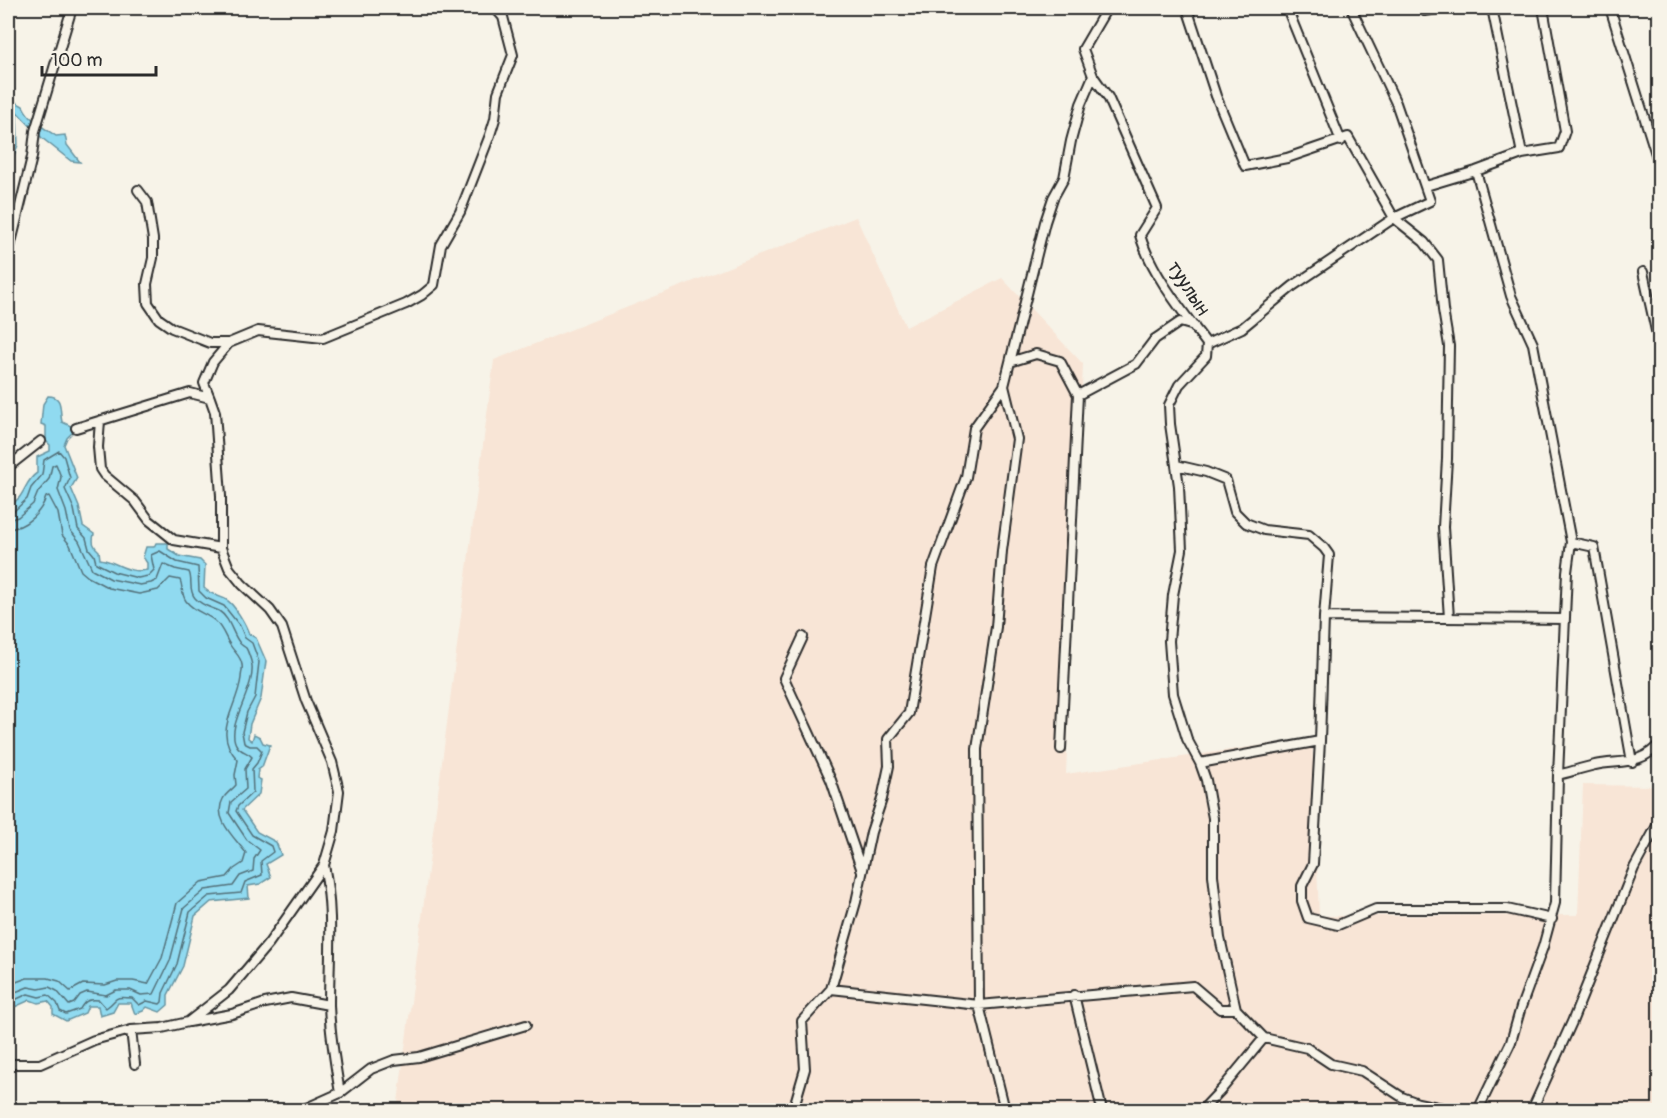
<svg xmlns="http://www.w3.org/2000/svg" width="1667" height="1118" font-family="Pangolin,sans-serif">
  <style>
    .built { fill: #f8e5d6 }
    .water { fill: #90daf0; stroke: #6894a1; stroke-width: 1.5 }
    .lines { fill: none; stroke-linecap: round; stroke-linejoin: round }
    .shore { stroke: #53717a; stroke-width: 1.5 }
    .minor-casing { stroke: #2b2b2b; stroke-width: 12 }
    .minor { stroke: #f7f3e8; stroke-width: 8 }
    .labels { text-anchor: middle; stroke-width: 4.5; stroke-linejoin: round; paint-order: stroke }
    .street-label { font-size: 20px; fill: #2b2b2b; stroke: #f7f3e8 }
  </style>
  <rect width="100%" height="100%" fill="#f7f3e8"/>
  <filter id="ink" filterUnits="userSpaceOnUse"><feTurbulence type="fractalNoise" baseFrequency=".0167" numOctaves="2"/><feDisplacementMap in="SourceGraphic" scale="12" xChannelSelector="R" yChannelSelector="G"/><feConvolveMatrix kernelMatrix="1 2 1 2 8 2 1 2 1" color-interpolation-filters="sRGB"/></filter>
  <g filter="url(#ink)">
    <path class="built" d="M856 217 906 327 1002 278 1083 364 1066 774 1312 738 1319 916 1578 915 1583 785 1659 786V1110H397L494 360Z"/>
    <path class="water" d="M8 91 12 100 23 106C30 121 43 127 56 136L65 135 67 145 80 162 71 161 42 138 17 112 18 145 8 170Z
      M48 396C64 396 59 410 62 422L71 426 74 431 67 438 64 445 77 478 71 488 79 507 83 526 94 534C92 542 93 546 99 551L100 559C118 562 127 574 147 570V563L143 557 146 547H154L156 543H168V549L179 556 200 560 205 565 204 588C211 595 217 595 225 599 234 603 246 625 249 634L256 638 266 661 261 698 250 724 248 738 252 741 254 734 260 737 263 743 270 745 262 767 258 770 257 778 261 780 259 794 242 810 257 832 276 842 281 855 266 864 271 877 260 884 248 886 249 898 211 902 195 916 183 966 168 995V1005L160 1012 147 1007 143 1011 135 1014 131 1003H118L113 1012 100 1016 98 1006H88L85 1013 66 1021 53 1014V1007L48 1001 38 1003 30 1000 10 1009V1019L8 1021V506C26 498 23 482 37 473V457L50 451V445L46 441V426L41 424 43 404Z"/>
    <g class="lines">
      <path class="shore" d="M8 512 14 511 27 499 31 488 42 475 44 460 59 451 64 457 70 478 65 489 74 509 78 529 86 538 89 549 94 555 96 563 114 572 138 578 148 576 154 570 151 555 160 551 177 562 198 567 199 591 206 598 224 606 240 626 245 638 252 643 259 662 255 697 247 712 242 732 244 743 250 746H257L262 751 257 763 252 769 253 792 238 806 236 811 252 835 271 846 273 852 261 861 262 875 245 882 241 893 209 896 190 912 177 964 163 993 162 1002 160 1004 147 1001 139 1005 132 998C111 996 119 999 106 1008L99 1000C89 999 85 1000 80 1009L66 1014 60 1011 57 1003 48 995 39 997 28 994 8 1003
        M8 520 18 517 33 504 38 492 49 479 52 466 56 464 61 477 58 490 66 511 70 530 79 541 92 569 111 579 140 585 151 583 157 580 163 564 175 569 189 572C193 580 188 590 195 598 202 606 210 607 219 611 230 618 232 633 239 642 240 645 244 646 246 648 248 651 250 658 251 661 259 686 223 726 237 746 241 752 248 752 252 757L245 769 246 789 231 802 229 813 247 840 260 850 254 859 253 871 240 876 233 886 205 890 184 908 170 961 154 994 141 995 130 990H116L106 995 87 992 80 995 74 1003 69 1005 57 991 49 987 39 989 28 987 8 995
        M8 529C25 528 41 513 46 497L49 496 58 513 62 535 70 545 81 571 88 577 109 588 139 594 158 590 170 578 180 580C183 586 181 594 186 601 195 613 207 613 216 622 223 629 225 637 230 645 234 652 241 656 242 665 243 669 241 674 241 678 237 709 211 732 238 760L235 775 236 785C232 790 226 793 223 799 212 819 236 839 246 853L243 863 234 869 227 877 201 882 177 903 162 958 148 984 133 981H117L105 985 83 984 70 991 59 981 48 978H27L8 985"/>
      <defs>
        <path id="minor" d="M1187 8 1216 96 1245 166 1287 158 1348 137 1394 218 1424 242 1438 260 1443 310 1449 346 1447 459 1443 527 1449 618
          M1287 8 1341 141
          M1424 8 1425 11 1444 8
          M1492 8 1522 154
          M1610 8 1660 167
          M1093 76 1108 97 1157 208 1140 235C1151 273 1183 312 1207 344
          M1476 171 1511 296 1533 344 1571 542 1567 572 1558 775 1555 903 1543 947 1521 1007 1511 1042 1478 1110
          M1426 186 1476 171 1522 154 1559 148 1565 131 1543 8
          M138 190 147 202 153 239V258L147 284 148 303 159 319 172 328 210 343H229
          M8 255 32 157 35 131 72 8
          M1643 272 1660 349
          M1207 344 1206 356 1179 385 1169 405 1170 424 1179 486 1182 550 1173 595 1169 641 1173 694 1187 739 1200 763 1206 780 1209 797 1213 818V875L1220 938 1236 1009 1264 1038 1307 1048 1331 1064 1362 1071 1402 1097 1418 1103 1452 1110
          M1207 344 1242 328 1293 286 1394 218 1430 201 1396 103 1351 8
          M1010 362 1036 354 1060 361 1078 395 1061 749
          M1004 386 1017 439 1002 551 996 627 977 749 979 1005 1005 1110
          M1078 395 1136 364 1155 339 1180 322 1194 326
          M210 398 204 383 213 362 229 343 258 331 323 338 406 304 422 295 434 285 441 245 460 212 490 135 495 119 498 93 513 55 503 17 495 8
          M100 421 98 447 100 469 104 475 135 501 149 520 174 540 221 548
          M76 428 190 393 210 398 215 412 221 496V548L229 568 242 584 270 610 282 627 306 701 332 762 339 791 334 831 324 865 269 943 229 990 188 1022 162 1028 131 1030 135 1064
          M1176 465 1206 472 1226 480 1235 512 1246 523 1264 530 1309 535 1324 548 1329 555 1324 617 1320 741 1313 864 1302 886V901L1308 918 1338 925 1376 909H1507L1552 919
          M8 467 41 441
          M1571 542 1594 547 1632 762
          M1324 617 1565 619
          M803 637 784 678 831 780 862 871
          M1200 763 1320 741
          M1558 775C1570 772 1582 768 1595 765 1620 760 1641 766 1660 743
          M324 865C334 912 329 957 329 1005 330 1034 335 1064 340 1093
          M831 989 979 1005 1193 986 1220 1009H1236
          M1074 995 1102 1110
          M189 1022 232 1014 265 1003 291 998 329 1005
          M8 1064H40L94 1040 131 1030
          M302 1110 340 1093 371 1069 394 1060 419 1057 526 1025
          M793 1110 805 1069 802 1021 831 989 856 902 871 832 882 799 889 766 888 739 909 713 933 567 966 477 974 428 1004 386 1045 222 1053 198 1064 178 1071 141 1081 104 1093 76 1083 49 1107 8
          M1202 1110 1221 1090 1264 1038
          M1532 1110 1572 1022 1634 868 1660 820"/>
      </defs>
      <use href="#minor" class="minor-casing"/>
      <use href="#minor" class="minor"/>
    </g>
  </g>
  <g class="labels">
    <g class="street-label">
      <text transform="translate(1189 288) rotate(57)" y="7">туулын</text>
    </g>
  </g>
  <rect width="1667" height="1118" fill="none" stroke="#f7f3e8" stroke-width="30"/>
  <rect x="15" y="15" width="1637" height="1088" fill="none" stroke="#2b2b2b" stroke-width="2" filter="url(#ink)"/>
  <path d="M42 66v9h114v-9" fill="none" stroke="#2b2b2b" stroke-width="3"/>
  <text x="51" y="66" font-size="18" fill="#2b2b2b" stroke="#f7f3e8" stroke-width="4.5" paint-order="stroke">100 m</text>
</svg>
